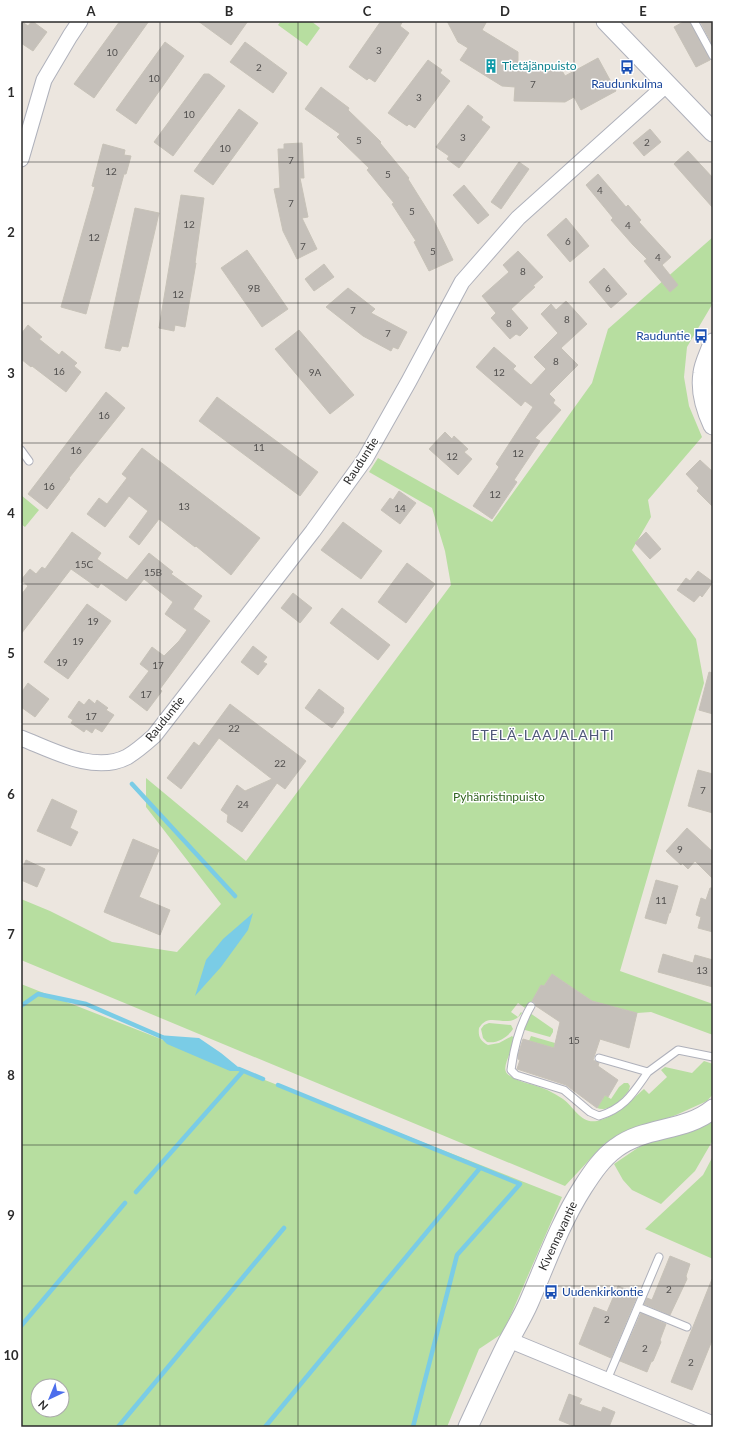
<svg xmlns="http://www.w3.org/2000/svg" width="734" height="1448" font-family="Lato,sans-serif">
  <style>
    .green { fill: #b7dea0; fill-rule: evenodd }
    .water { fill: #7acce6 }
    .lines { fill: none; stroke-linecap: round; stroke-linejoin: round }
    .stream { stroke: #7acce6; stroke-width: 4.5 }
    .building { fill: #c5c0ba; stroke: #c7c2b8 }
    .service-casing { stroke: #afb1bb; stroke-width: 9 }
    .minor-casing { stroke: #afb1bb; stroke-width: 17 }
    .tertiary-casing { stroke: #afb1bb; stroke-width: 21 }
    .service { stroke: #fff; stroke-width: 7 }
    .minor { stroke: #fff; stroke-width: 15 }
    .tertiary { stroke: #fff; stroke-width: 19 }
    .grid { fill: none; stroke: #2b2b2b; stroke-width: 1; stroke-opacity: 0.55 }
    .labels { text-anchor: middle; stroke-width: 3; stroke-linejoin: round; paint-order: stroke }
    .number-label { font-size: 10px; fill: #52504f }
    .culture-label { font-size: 12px; fill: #0d838f; stroke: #fff; text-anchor: start }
    .transit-label { font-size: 12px; fill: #164399; stroke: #fff }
    .street-label { font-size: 12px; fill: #2b2b2b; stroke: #fff }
    .park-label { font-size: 12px; fill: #306420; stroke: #fff }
    .quarter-label { font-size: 14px; letter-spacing: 1px; fill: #4f5879; stroke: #fff }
    .neatline { fill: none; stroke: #2b2b2b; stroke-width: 1.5 }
    .grid-label { font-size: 13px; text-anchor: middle; font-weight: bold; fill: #2b2b2b }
  </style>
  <rect width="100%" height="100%" fill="#ece6df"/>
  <path class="green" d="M281 21H311L320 28 307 46 278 25Z
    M713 237V303L687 347 684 377 689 406 702 437 648 500 651 517 632 550 696 639 704 683 620 971 713 1004V1035L651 1012 637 1013 592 1001 552 974 544 986 541 985 531 1003 525 1008 518 1003 511 1012 518 1017 521 1012 522 1013C508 1032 490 1009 479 1028 478 1036 480 1041 488 1045L499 1043 512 1036 513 1037C515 1048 502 1064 506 1072 508 1077 524 1083 530 1084 542 1087 553 1092 563 1099 574 1107 581 1124 597 1121 616 1117 630 1101 644 1089L649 1094 667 1077 661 1070 665 1067 692 1073 704 1061 713 1064V1094L707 1101 676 1115 635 1130 604 1144 565 1186 21 960V899L50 911 112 942 177 952 221 904 146 807V778L246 861 451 585 445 551 432 508 369 472 378 458 492 522 592 383 608 329Z
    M21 495 39 510 25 527 21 524Z
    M21 984 562 1197 503 1333 479 1349 447 1427H21ZM38 1386H62V1410H38Z
    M530 1013 553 1029V1032L550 1037 525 1030V1024Z
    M489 1023 511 1025 513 1029C508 1037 497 1044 487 1042L483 1038 481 1029 484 1025Z
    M531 1036 555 1043 554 1048 529 1041Z
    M624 1083H628L630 1086 629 1090C623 1099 609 1113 597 1108L605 1095 611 1099 619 1087Z
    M708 1120 713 1121V1140L695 1171 661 1204 632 1190 623 1180 614 1164 639 1147 674 1132Z
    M713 1156V1259L645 1229 703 1175Z"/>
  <path class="water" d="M253 913 248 930 221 967 195 996 206 960 223 939Z
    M158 1035 199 1038 221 1053 243 1071H230L167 1044Z"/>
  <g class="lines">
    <path class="stream" d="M132 784 235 896
      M21 1006 38 994 86 1004 162 1037
      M239 1069 263 1079
      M278 1085 520 1184 457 1255 413 1427
      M136 1192 243 1071
      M21 1326 125 1203
      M118 1427 284 1228
      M265 1427 480 1168"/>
  </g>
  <path class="building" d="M21 21 28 26 32 21 47 32 33 51 21 43Z
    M120 21H149L94 98 74 84Z
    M198 21H248L231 45Z
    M381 21H403L400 26 409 33 375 82 369 78 367 80 349 67Z
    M447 21H487L482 30 518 52V64L559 65 565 76 598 58 616 91 581 110 574 97 565 102 514 101 515 87 502 86 460 60 468 48 458 42Z
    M685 21H689L710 60 696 67 674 27Z
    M700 21H713V46Z
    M165 42 184 56 136 124 116 110Z
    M245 42 287 73 273 93 230 62Z
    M428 60 442 70 440 73 450 81 415 128 409 124 407 126 388 113Z
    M204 74H209L225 86 173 156 154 142Z
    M321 87 349 108 348 110 381 142 380 143 409 178 408 179 433 219 453 260 429 271 414 242 416 241 392 204 394 203 367 170 369 168 337 137 340 134 305 109Z
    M468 105 483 117 481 120 490 127 459 168 447 159 449 156 436 147Z
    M239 109 258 123 213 185 194 171Z
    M650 129 661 142 644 156 633 143Z
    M302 143 304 178H300L308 217 302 218 317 249 297 259 283 231 274 189 280 188 278 149H284V144Z
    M103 144 125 150 124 155 131 156 126 174H124L86 314 61 307 95 187 92 186Z
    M688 151 713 178V208L674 164Z
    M519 162 529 169 501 209 491 202Z
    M598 174 626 207 628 205 641 220 639 222 671 257 662 265 678 285 670 292 644 261 647 259 633 245 611 220 613 218 586 185Z
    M464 185 489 215 478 224 453 195Z
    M181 195 204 198 195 263H196L185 327 175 325 174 331 159 328Z
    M135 208 159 213 128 347 122 346 120 351 105 348Z
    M566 218 589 246 570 262 547 235Z
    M247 250 288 309 262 327 221 268Z
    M518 251 543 277 533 286 535 287 511 309 528 328 520 336 516 334 510 339 491 318 496 313 482 296 509 272 503 265Z
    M324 264 334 277 314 291 305 279Z
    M604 268 627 294 611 308 589 282Z
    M348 288 375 309 371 313 407 332 398 349 393 347 391 351 363 336 326 307Z
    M566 301 587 324 561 348 578 365 549 394 555 400 553 403 561 410 535 438 540 441 514 480 517 482 492 519 473 506 499 467 496 464 533 407 525 401 521 406 476 367 494 347 516 366 513 369 531 385 546 369 534 357 558 333 541 314 551 304 556 310Z
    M28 325 42 337 39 339 59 355 62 351 77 363 74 366 81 372 66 392 32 366 31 367 21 359V334Z
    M299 330 354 395 330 414 275 349Z
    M106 392 125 408 69 478 70 479 47 509 28 494Z
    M217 397 318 472 300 496 199 421Z
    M445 432 452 439 454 436 468 449 464 452 472 459 458 475 429 449Z
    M142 448 260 538 231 575 196 546 195 547 159 519 139 545 129 537 148 511 129 496 105 527 87 514 99 498 107 504 127 478 122 474Z
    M700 460 713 472V507L697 491 699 488 686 474Z
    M399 491 416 503 400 524 381 510 390 498 393 500Z
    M343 522 382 551 361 579 321 550Z
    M72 532 101 553 97 559 127 580 149 553 173 572 171 574 202 596 193 609 210 621 160 689 162 691 147 711 129 697 149 671 140 664 152 647 164 656 179 641 187 630 165 614 173 602 144 579 126 601 101 583 98 588 71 569 21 634V595L28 586 21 580 30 569 36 574 42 567 45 569Z
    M646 532 661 549 650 559 635 543Z
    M407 563 435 584 406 623 378 602Z
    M698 571 713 582 702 597 700 595 694 602 677 590 686 578 690 581Z
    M293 593 312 608 300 623 281 608Z
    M87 604 111 621 68 679 44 662Z
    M342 608 390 645 378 660 330 623Z
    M253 646 267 657 263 662 267 664 258 675 241 662Z
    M709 672 713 673V714L699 710Z
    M28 683 49 699 35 717 21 707V693Z
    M319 689 344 708 343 711 344 712 332 728 305 708Z
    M89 699 95 704 97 700 108 708 106 710 114 715 102 732 95 728 92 733 86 729 84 732 71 723 73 720 68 717 79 701 84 705Z
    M230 704 306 761 285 789 277 783 242 832 227 822 228 815 221 810 237 785 245 791 272 779 219 738 181 789 167 778 194 742 199 746Z
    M698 770 713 774V813L688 806Z
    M52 799 77 811 70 828 78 832 71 846 37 831Z
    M687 828 713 852V879L695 861 688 869 682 863 681 865 666 851Z
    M133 839 159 850 139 897 170 910 160 935 104 912Z
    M26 860 45 869 37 887 21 880V872Z
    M656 880 678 886 670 913H669L666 924 645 918Z
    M710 888H713V932L698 928 701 917 696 915 701 898 706 900Z
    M663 954 693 963 695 955 713 960V987L658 972Z
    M552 974 592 1001 637 1013 629 1048 600 1039 593 1060 599 1063 598 1066 618 1080 608 1097 605 1095 597 1108 566 1085 517 1069 520 1060 518 1059V1055L523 1039 554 1048 560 1022 536 1006 535 1003 532 1001 541 985 544 986Z
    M670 1256 690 1264 686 1276 687 1279 670 1315 644 1304 647 1298 652 1300Z
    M712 1279 713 1338 692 1390 671 1382Z
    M618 1286 638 1294 611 1358 579 1344 594 1307 607 1312Z
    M641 1313 666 1324 660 1340 661 1342 653 1361 651 1362 647 1372 620 1361Z
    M569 1394 582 1399 579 1404 601 1412 603 1407 615 1412 609 1427H576L559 1420Z"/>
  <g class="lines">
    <defs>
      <path id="service" d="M694 21 713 56
        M21 450 29 461
        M531 1006C519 1026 514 1047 511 1070L516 1075 564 1090 590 1112 599 1116C625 1108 633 1093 648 1072
        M599 1058 648 1072 678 1050 713 1057
        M638 1307 687 1327
        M607 1380 659 1257"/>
      <path id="minor" d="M21 159 44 80 70 36 80 21
        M21 738C52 750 94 774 127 757 137 751 145 744 154 736L313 531 365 459 409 381 462 282 518 218 666 85
        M509 1340 713 1424"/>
      <path id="tertiary" d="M606 21 713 132
        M713 343C710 353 704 363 703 373 700 391 706 410 713 425
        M468 1427C481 1399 494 1370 508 1342 515 1329 523 1316 529 1302 546 1263 560 1223 583 1187 592 1173 602 1158 616 1148 645 1126 685 1132 713 1109"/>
    </defs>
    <use href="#service" class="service-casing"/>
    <use href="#minor" class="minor-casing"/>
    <use href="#tertiary" class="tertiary-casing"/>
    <use href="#service" class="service"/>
    <use href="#minor" class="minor"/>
    <use href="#tertiary" class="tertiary"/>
  </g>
  <path class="grid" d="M160 21V1427M298 21V1427M436 21V1427M574 21V1427M21 162H713M21 303H713M21 443H713M21 584H713M21 724H713M21 864H713M21 1005H713M21 1145H713M21 1286H713"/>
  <defs>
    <symbol id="building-bare" viewBox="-9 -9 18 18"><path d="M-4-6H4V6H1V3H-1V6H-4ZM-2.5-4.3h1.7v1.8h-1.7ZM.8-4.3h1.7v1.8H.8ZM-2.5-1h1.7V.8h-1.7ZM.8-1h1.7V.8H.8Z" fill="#0f9aa8" stroke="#fff" stroke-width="2.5" paint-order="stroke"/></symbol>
    <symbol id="bus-bare" viewBox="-9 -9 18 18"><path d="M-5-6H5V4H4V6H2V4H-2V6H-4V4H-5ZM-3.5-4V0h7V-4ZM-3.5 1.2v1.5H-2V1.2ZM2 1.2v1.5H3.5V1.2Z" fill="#1a4fb4" stroke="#fff" stroke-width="2.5" paint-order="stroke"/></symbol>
  </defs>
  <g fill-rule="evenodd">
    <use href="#building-bare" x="481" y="56" width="20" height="20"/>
    <use href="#bus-bare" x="617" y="57" width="20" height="20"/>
    <use href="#bus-bare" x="691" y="326" width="20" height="20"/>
    <use href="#bus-bare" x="541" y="1282" width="20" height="20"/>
  </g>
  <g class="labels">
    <g class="number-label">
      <text x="379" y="54">3</text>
      <text x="112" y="56">10</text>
      <text x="259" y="71">2</text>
      <text x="154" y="82">10</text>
      <text x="533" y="88">7</text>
      <text x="419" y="101">3</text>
      <text x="189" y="118">10</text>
      <text x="463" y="141">3</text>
      <text x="359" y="144">5</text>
      <text x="647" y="146">2</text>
      <text x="225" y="152">10</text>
      <text x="291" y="164">7</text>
      <text x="111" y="175">12</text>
      <text x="388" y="178">5</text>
      <text x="600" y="194">4</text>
      <text x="291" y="207">7</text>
      <text x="412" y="215">5</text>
      <text x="189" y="228">12</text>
      <text x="628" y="229">4</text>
      <text x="94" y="241">12</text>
      <text x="568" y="245">6</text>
      <text x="303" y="250">7</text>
      <text x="433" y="255">5</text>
      <text x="658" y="261">4</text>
      <text x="523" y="275">8</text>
      <text x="254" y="292">9B</text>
      <text x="608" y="292">6</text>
      <text x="178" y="298">12</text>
      <text x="353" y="314">7</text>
      <text x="567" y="323">8</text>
      <text x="509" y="327">8</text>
      <text x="388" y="337">7</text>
      <text x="556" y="365">8</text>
      <text x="59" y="375">16</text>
      <text x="315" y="376">9A</text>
      <text x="499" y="376">12</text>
      <text x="104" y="419">16</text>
      <text x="259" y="451">11</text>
      <text x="76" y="454">16</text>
      <text x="518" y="457">12</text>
      <text x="452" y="460">12</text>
      <text x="49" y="490">16</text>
      <text x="495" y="498">12</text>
      <text x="184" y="510">13</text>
      <text x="400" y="512">14</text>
      <text x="84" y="568">15C</text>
      <text x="153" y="576">15B</text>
      <text x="93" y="625">19</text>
      <text x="78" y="645">19</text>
      <text x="62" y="666">19</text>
      <text x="158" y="669">17</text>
      <text x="146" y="698">17</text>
      <text x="91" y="720">17</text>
      <text x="234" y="732">22</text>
      <text x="280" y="767">22</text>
      <text x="703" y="794">7</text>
      <text x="243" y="808">24</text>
      <text x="680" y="853">9</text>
      <text x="661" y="904">11</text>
      <text x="702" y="974">13</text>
      <text x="574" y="1044">15</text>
      <text x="669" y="1293">2</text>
      <text x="607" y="1323">2</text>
      <text x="645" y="1352">2</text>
      <text x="691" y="1366">2</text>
    </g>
    <g class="culture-label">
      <text x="502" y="70">Tietäjänpuisto</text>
    </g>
    <g class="transit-label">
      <text x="627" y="88">Raudunkulma</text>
      <text x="690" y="340" text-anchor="end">Rauduntie</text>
      <text x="562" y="1296" text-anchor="start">Uudenkirkontie</text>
    </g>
    <g class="street-label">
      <text transform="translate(361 461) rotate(-57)" y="4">Rauduntie</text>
      <text transform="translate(165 719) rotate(-51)" y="4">Rauduntie</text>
      <text transform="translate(558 1236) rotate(-65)" y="4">Kivennavantie</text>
    </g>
    <g class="park-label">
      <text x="499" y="801">Pyhänristinpuisto</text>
    </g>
    <g class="quarter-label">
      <text x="543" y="740">ETELÄ-LAAJALAHTI</text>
    </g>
  </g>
  <rect width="734" height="1448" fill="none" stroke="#ffffff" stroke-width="44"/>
  <g transform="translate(50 1398) rotate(224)"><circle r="19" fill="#ffffff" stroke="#aaaaaa"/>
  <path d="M0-3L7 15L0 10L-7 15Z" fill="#4c6eec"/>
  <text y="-6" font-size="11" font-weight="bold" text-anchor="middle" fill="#2b2b2b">N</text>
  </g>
  <rect x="22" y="22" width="690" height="1404" class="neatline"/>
  <g class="grid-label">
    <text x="91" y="16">A</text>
    <text x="229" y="16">B</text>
    <text x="367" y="16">C</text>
    <text x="505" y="16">D</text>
    <text x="643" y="16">E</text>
    <text x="11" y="97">1</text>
    <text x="11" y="237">2</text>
    <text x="11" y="378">3</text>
    <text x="11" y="518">4</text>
    <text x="11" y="658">5</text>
    <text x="11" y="799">6</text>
    <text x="11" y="939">7</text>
    <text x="11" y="1080">8</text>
    <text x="11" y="1220">9</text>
    <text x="11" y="1360">10</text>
  </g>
</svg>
